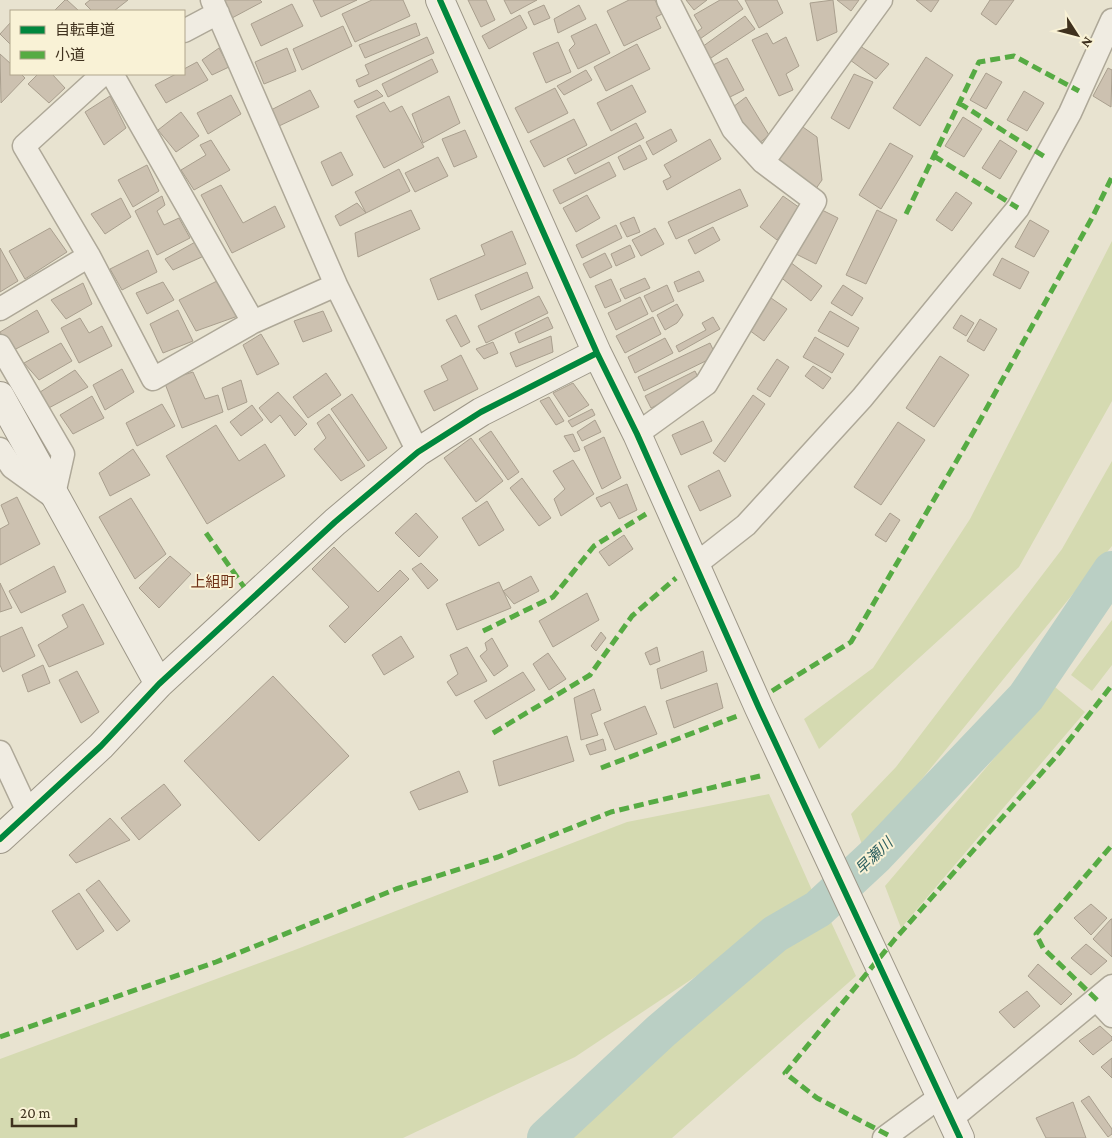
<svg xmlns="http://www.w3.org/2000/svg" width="1112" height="1138" font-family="'Crimson Pro','Noto Sans JP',serif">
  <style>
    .green { fill: #d5dab1 }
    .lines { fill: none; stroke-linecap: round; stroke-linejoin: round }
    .river { stroke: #bacfc4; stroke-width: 38 }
    .building { fill: #ccc1b0; stroke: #a99f8e }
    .street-casing { stroke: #aea898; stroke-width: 25 }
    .secondary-casing { stroke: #9d9788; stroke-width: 30 }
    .street { stroke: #f0ece2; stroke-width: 22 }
    .secondary { stroke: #f0ece2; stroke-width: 28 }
    .quiet { stroke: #56ab43; stroke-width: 5; stroke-dasharray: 10 5; stroke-linecap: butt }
    .cycleway-casing { stroke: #f9f2d6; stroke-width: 9 }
    .cycleway { stroke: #00873e; stroke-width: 6 }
    .labels { text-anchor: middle; stroke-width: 4; stroke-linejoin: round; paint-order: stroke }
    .neighbourhood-label { font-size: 15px; fill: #703319; stroke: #f9f2d6 }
    .water-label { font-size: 15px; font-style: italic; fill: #2c5f60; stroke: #f9f2d6 }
  </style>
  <rect width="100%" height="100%" fill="#e8e3d0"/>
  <path class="green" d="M1112 241V401L1019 567 819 749 804 719 873 668 970 519Z
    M1112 461V546L864 850 851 814 896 767 1062 549Z
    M1112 620V665L1092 691 1071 675Z
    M1055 687 1085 712 901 928 885 886Z
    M769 794 815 897 575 1057 403 1138H0V1059L292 951 627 822Z
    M826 911 856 976 672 1138H565L666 1039Z"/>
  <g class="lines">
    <path class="river" d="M546 1138 661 1031 775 934 818 909 876 855 1026 697 1112 570"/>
  </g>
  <path class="building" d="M65 0H67L79 11H54Z
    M90 0H128L114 11H92L85 4Z
    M223 0H260L262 2 232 18Z
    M313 0H357L321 17Z
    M372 0H403L410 16 355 42 342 14Z
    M468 0H486L495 20 481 27Z
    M504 0H537L511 14Z
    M629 0H655L662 14 656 17 661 28 624 46 607 11Z
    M686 0H707L694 10Z
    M720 0H737L743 9 697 41 694 34 702 28 694 15Z
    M745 0H777L783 13 759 28Z
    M833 0 837 32 817 41 810 3Z
    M837 0H859L851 11Z
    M916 0H939L931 12Z
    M990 0H1014L996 25 981 14Z
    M292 4 303 26 261 46 251 24Z
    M544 5 550 18 534 25 528 12Z
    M579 5 586 19 558 33 554 19Z
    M520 15 527 28 489 49 482 36Z
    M745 16 755 29 711 58 702 47Z
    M11 22V45L0 34Z
    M416 23 420 35 365 58 359 45Z
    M596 24 610 53 578 69 569 50 575 44 571 36Z
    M343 26 352 46 302 70 293 49Z
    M767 33 773 44 786 37 799 66 786 74 793 90 779 96 752 40Z
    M427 37 434 53 359 87 356 80 369 74 365 65Z
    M558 42 571 72 546 83 533 53Z
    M855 43 889 64 876 79 846 57Z
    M637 44 650 69 606 91 594 67Z
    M219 48 229 67 212 75 202 60Z
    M287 48 296 71 264 84 255 62Z
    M0 54 11 64V74H21L25 78 1 103Z
    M926 57 953 75 920 126 893 108Z
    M727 58 744 90 726 99 709 67Z
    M432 59 438 72 388 97 382 84Z
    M197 62 208 80 166 103 155 85 176 74H184V69Z
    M1108 68 1112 70 1111 107 1093 96Z
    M586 70 592 80 564 95 557 86Z
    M986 73 1002 82 986 109 970 100Z
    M38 74H52L65 88 49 103 28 84Z
    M854 74 873 82 849 129 831 118Z
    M632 85 646 112 611 131 597 103Z
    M555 88 568 113 528 133 515 108Z
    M310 90 319 107 279 126 271 110Z
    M377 90 383 96 358 108 354 101Z
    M1024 91 1044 103 1027 131 1007 120Z
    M231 95 241 114 208 134 197 113Z
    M110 96 126 128 104 145 85 112Z
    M449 96 460 123 423 143 412 114Z
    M746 97 769 135 757 145 729 110Z
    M384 102 390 112 402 106 424 147 384 168 356 116Z
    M181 112 199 136 176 152 158 130Z
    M963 117 982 129 964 157 945 146Z
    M574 119 587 145 544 167 530 141Z
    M636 123 644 138 575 174 567 159Z
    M800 125 817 137 822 180 815 190 775 162Z
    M671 129 677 141 653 155 646 142Z
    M465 130 477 157 454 167 442 139Z
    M710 139 721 159 667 190 663 181 671 177 664 165Z
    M211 140 230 170 194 190 181 170 206 155 200 145Z
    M1000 140 1017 151 1000 179 982 168Z
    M890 143 913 156 881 209 859 195Z
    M640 145 647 159 624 170 618 157Z
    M341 152 353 175 332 186 321 162Z
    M438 157 448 176 415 192 405 173Z
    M609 162 616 176 560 204 553 190Z
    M147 165 159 191 133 207 118 180Z
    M399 169 410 191 366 213 355 192Z
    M221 185 243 223 275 206 285 227 232 253 201 195Z
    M740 189 748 206 676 239 668 222Z
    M956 192 972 203 952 231 936 220Z
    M587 195 600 218 576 232 563 208Z
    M162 196 165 205 157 211 164 225 179 218 190 238 157 255 135 211Z
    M783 196 800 208 777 240 760 227Z
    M121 198 131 217 105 234 91 214Z
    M357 203 366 213 340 226 335 216Z
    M818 208 838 218 816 264 796 254Z
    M411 210 420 229 358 257 355 233Z
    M877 210 897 220 866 284 846 275Z
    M634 217 640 232 627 237 620 223Z
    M1030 220 1049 231 1034 257 1015 247Z
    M616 225 622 238 582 258 576 245Z
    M713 227 720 240 695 254 688 240Z
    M50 228 67 252 25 279 9 251Z
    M655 228 664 244 641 256 632 240Z
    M512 231 526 264 438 300 430 279 485 255 481 245Z
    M197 241 204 256 173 270 165 259Z
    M630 245 635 257 616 266 611 254Z
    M0 248 18 281 0 292Z
    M148 250 157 272 122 290 110 269Z
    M605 253 612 267 590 278 583 264Z
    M1002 258 1029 272 1020 289 993 275Z
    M790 262 822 286 811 301 779 276Z
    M699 271 704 281 678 292 674 282Z
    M527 272 533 288 481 310 475 295Z
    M645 278 650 288 625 299 620 289Z
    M611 279 621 301 605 308 595 286Z
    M217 281 238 316 196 331 179 300Z
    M163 282 174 300 147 314 136 293Z
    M83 283 92 304 66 319 51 300Z
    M667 285 674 301 652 312 644 296Z
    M843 285 863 298 852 316 831 303Z
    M539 296 548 313 486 343 478 326Z
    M640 297 648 314 616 330 608 313Z
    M771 298 787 309 764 341 749 330Z
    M677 304 683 315 677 323 665 330 657 315Z
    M37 310 49 332 10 352 0 332Z
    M178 310 193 341 163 353 150 324Z
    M323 311 332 331 303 342 294 321Z
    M830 311 859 328 848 347 818 331Z
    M456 315 470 342 461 347 446 320Z
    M961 315 974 323 966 336 953 328Z
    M548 317 553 328 519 343 515 333Z
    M653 317 661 334 625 353 616 336Z
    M713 317 720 329 679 352 676 346 706 330 702 323Z
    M80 318 89 333 102 326 112 346 79 363 61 328Z
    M980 319 997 329 984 351 967 341Z
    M261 334 279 364 257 375 243 345Z
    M551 336 553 352 516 367 510 353Z
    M815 337 844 354 832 373 803 357Z
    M665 338 673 353 635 373 628 357Z
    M493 342 498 353 484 359 476 349Z
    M61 343 72 361 39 380 24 363Z
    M710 343 716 356 644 391 638 377Z
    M461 355 478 389 434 411 424 391 448 380 441 366Z
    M940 356 969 375 934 427 906 408Z
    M777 359 789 367 770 397 757 389Z
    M813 366 831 378 823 389 805 376Z
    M122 369 134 392 105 410 93 385Z
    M75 370 88 387 45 410 37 394Z
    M695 371 699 379 688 390 651 408 645 396Z
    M193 372 205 399 218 395 223 412 182 428 164 381Z
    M326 373 341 395 308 418 293 397Z
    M241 380 247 402 228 410 222 388Z
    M573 383 589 405 569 417 553 393Z
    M278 392 307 424 295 436 280 415 271 423 259 408Z
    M352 394 387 448 368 461 331 409Z
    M753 395 765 404 725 462 713 453Z
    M92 396 104 418 73 434 60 415Z
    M549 397 564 421 556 425 540 401Z
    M162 404 175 426 137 446 126 423Z
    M252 405 263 420 241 436 230 422Z
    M592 409 595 415 572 427 568 421Z
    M329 414 365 466 341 481 314 449 326 438 317 423Z
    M595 420 601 432 582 441 577 432Z
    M703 421 712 441 681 455 672 435Z
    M898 422 925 440 881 505 854 487Z
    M216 425 239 461 265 444 285 476 207 524 166 456Z
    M491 431 519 472 508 480 479 439Z
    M573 434 580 450 574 452 564 436Z
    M604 437 621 478 602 489 584 447Z
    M471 438 503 481 476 502 444 458Z
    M133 449 150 475 110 496 99 473Z
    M573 460 594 494 561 516 554 499 565 489 553 471Z
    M719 470 731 496 700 511 688 486Z
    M522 478 551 518 539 526 510 488Z
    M627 484 637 510 619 519 610 502 601 507 596 498Z
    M17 497 40 544 0 565V529L9 524 1 505Z
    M131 498 166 554 135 579 99 517Z
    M487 501 504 530 479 546 462 518Z
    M416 513 438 537 419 557 395 533Z
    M890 513 900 520 886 542 875 535Z
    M624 535 633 549 609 566 599 552Z
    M334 547 378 592 400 570 409 579 345 643 329 626 349 607 312 569Z
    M170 556 191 574 159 608 139 588Z
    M421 563 438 580 428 589 412 569Z
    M54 566 66 592 21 613 9 591Z
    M531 576 539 591 514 604 503 591Z
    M499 582 511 608 457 630 446 604Z
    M0 583 12 608 0 612Z
    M587 593 599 620 553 647 539 621Z
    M83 604 104 644 49 667 38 645 68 627 62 615Z
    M22 627 35 656 3 672 0 665V637Z
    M601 632 606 638 596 651 591 646Z
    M401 636 414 657 384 675 372 655Z
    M492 638 508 666 494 676 480 656 487 650 485 643Z
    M467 647 487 681 456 696 447 682 458 674 450 655Z
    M657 647 660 661 650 665 645 653Z
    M703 651 707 671 661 689 657 669Z
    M548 653 566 679 549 690 533 664Z
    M43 665 50 683 28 692 22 675Z
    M77 671 99 712 81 723 59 680Z
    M523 672 535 690 486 719 474 701Z
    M273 676 349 756 259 841 184 761Z
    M717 683 723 708 674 728 666 701Z
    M594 689 601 710 591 714 598 735 581 740 574 698Z
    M645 706 657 734 615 750 604 723Z
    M567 736 574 761 499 786 493 761Z
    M603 739 606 750 590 755 586 745Z
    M459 771 468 792 419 810 410 792Z
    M164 784 181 805 139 840 121 818Z
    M110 818 130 840 76 863 69 855Z
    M99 880 130 921 117 931 86 890Z
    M79 893 104 931 77 950 52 911Z
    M1091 904 1107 918 1091 935 1074 918Z
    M1111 919H1112V957L1093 939Z
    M1086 944 1107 961 1091 975 1071 958Z
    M1038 964 1072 994 1061 1005 1028 976Z
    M1027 991 1040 1006 1014 1028 999 1012Z
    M1100 1026 1112 1037V1040L1093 1055 1079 1041Z
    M1112 1058V1078L1101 1067Z
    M1089 1096 1112 1129V1134L1108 1137 1081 1101Z
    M1073 1102 1086 1138H1046L1036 1118Z"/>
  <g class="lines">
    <defs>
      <path id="street" d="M212 0 336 285 418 452
        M184 31 218 13
        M103 74 24 146 89 256 153 379 253 322 336 285
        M112 74 253 322
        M763 162 881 0
        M0 309 89 256
        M0 346 63 454 54 494
        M637 434 706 384 815 201 763 162 733 129 668 0
        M0 449 12 467 55 498
        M695 565 746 525 862 398 1018 208 1070 113 1112 20
        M0 752 28 812
        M1097 1000 1112 1016
        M951 1119 1112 986
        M884 1138 941 1096"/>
      <path id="secondary" d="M440 0 597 353 637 434 759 708 960 1138
        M0 396 159 684
        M0 839 101 746 159 684 335 522 418 452 481 412 597 353"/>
    </defs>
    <use href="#street" class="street-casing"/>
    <use href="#secondary" class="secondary-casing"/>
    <use href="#street" class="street"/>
    <use href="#secondary" class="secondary"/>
    <path class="quiet" d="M959 103 1045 157
      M934 156 1018 208
      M906 214 979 62 1014 56 1079 91
      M206 533 244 587
      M483 631 553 597 594 546 646 514
      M772 691 851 642 974 431 1093 216 1112 177
      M493 733 590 675 632 616 676 578
      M601 768 740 715
      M1097 1000 1043 948 1036 934 1112 845
      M0 1037 216 962 396 889 498 857 611 812 760 776
      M888 1135 817 1098 785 1073 895 939 1060 752 1112 685"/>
    <defs>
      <path id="cycleway" d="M440 0 597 353 637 434 759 708 960 1138
        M0 839 101 746 159 684 335 522 418 452 481 412 597 353"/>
    </defs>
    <use href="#cycleway" class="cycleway-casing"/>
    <use href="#cycleway" class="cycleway"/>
  </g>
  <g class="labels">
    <g class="neighbourhood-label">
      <text x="213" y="587">上組町</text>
    </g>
    <g class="water-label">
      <text transform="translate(874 856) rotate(-44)" y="5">早瀬川</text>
    </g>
  </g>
  <rect x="10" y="10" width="175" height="65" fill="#f9f2d6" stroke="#afa58c"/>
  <rect x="20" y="26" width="25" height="8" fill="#00873e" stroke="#afa58c"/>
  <text x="55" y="35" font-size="15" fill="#3f311e">自転車道</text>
  <rect x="20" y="51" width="25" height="8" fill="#56ab43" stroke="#afa58c"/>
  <text x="55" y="60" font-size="15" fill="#3f311e">小道</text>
  <g transform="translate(1077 35) rotate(126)" stroke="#f9f2d6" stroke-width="4" paint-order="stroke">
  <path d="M0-4L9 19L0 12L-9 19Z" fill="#3f311e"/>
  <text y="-8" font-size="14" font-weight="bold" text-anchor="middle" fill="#3f311e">N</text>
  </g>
  <path d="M12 1118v8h64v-8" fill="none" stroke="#3f311e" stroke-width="2.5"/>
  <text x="20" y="1118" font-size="15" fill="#3f311e" stroke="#f9f2d6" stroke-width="4" paint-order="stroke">20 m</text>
</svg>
